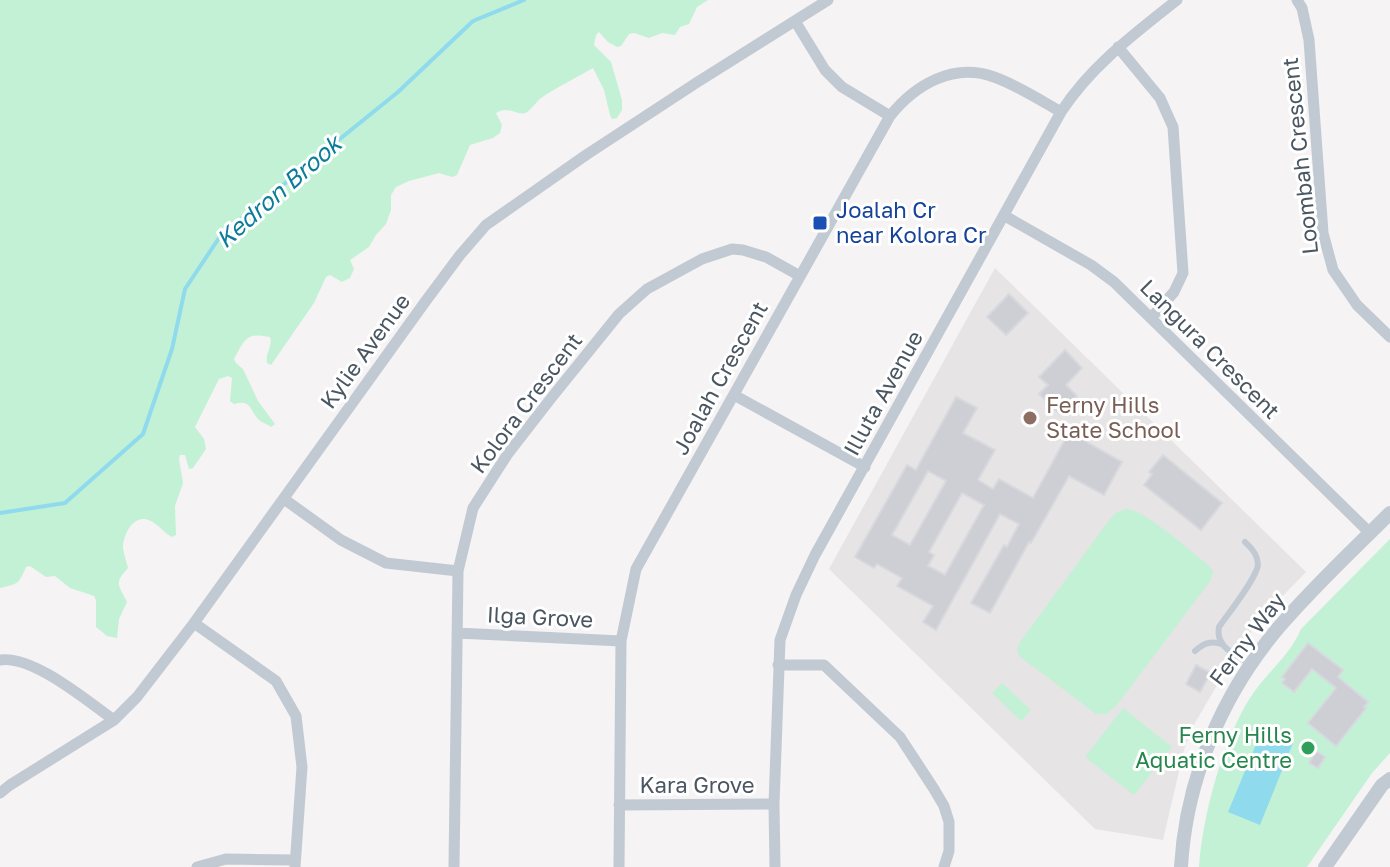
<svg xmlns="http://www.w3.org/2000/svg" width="1390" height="867" font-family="'Golos Text',sans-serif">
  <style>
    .education { fill: #e6e4e5 }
    .green { fill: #c3f1d5 }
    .water { fill: #90daee }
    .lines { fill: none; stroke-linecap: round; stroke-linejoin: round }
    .stream { stroke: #90daee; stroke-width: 4 }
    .building { fill: #cdcfd5; stroke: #d7d9de; stroke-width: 2; fill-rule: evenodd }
    .service { stroke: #c1cad2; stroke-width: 6 }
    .minor { stroke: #c1cad2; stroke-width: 11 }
    .tertiary { stroke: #c1cad2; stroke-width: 14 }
    .transit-dot { fill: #1a4fb4; stroke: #fff; stroke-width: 3 }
    .education-dot { fill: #8d6e63; stroke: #fff; stroke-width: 3 }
    .leisure-dot { fill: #2e9e5b; stroke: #fff; stroke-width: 3 }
    .labels { text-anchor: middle; stroke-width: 6; stroke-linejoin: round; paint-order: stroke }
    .street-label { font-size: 22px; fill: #4a5661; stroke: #fff }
    .transit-label { font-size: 22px; fill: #164399; stroke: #fff; text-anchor: start }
    .education-label { font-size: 22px; fill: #785e54; stroke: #fff; text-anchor: start }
    .leisure-label { font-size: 22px; fill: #27864d; stroke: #fff; text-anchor: end }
    .water-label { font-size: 24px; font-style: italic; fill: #0c7c9b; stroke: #fff }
  </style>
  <rect width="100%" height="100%" fill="#f5f3f3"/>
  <path class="education" d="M995 268 1306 572 1269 610 1241 644 1192 728 1184 750 1163 840 1095 829 829 569Z"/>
  <path class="green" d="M0 0H708L697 7 689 24 680 27 675 35 662 33 649 38 634 33 629 34 621 46 617 47 608 42 599 32 596 35 594 45 611 62 622 100V110L617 118 612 119 610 115 604 90 593 68C576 78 557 87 541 98 536 102 531 110 527 112 518 118 509 104 496 113L502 125 500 133 493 138 470 145 457 175 452 177 439 173 409 181 396 187 391 195V210L386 224 376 235 369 247 350 260 354 269 350 278 342 282 330 275 326 277 314 303 271 365 267 363C265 354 273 346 270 337 246 332 245 339 234 359L236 363 243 369 258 401 275 424 271 427C267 424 263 423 259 420 249 410 252 399 234 404L230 401 232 378 228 376 219 379 195 427 204 439 206 449 193 468 189 469 185 455H180L179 459 183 483 175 506 176 535 172 537C164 533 159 525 151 521 134 512 123 534 123 548 124 554 126 561 128 568 114 583 118 584 127 602L119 619 117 638 107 636 96 627V600L94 596 70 588 55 576 46 577 30 566 26 567C18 585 19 583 0 588Z
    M1126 509C1147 511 1189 550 1207 564L1213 571 1211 580 1117 705 1107 714H1096L1019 656 1017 649 1020 642 1110 519 1115 513Z
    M1390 539V753L1372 773 1307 867H1199C1202 817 1223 740 1250 698 1266 673 1290 656 1301 629Z
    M1002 683 1031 710 1021 721 992 693Z
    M1123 708 1172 747 1134 795 1085 757Z"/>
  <path class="water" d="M1262 730 1293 743 1260 825 1228 812Z"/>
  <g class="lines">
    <path class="stream" d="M0 513 65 503 143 434 172 349 185 289 221 235 398 92 473 21 524 0"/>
  </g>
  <path class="building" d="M1009 294 1028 313 1006 335 987 317Z
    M1065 350 1082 368 1066 385 1077 396 1060 414 1039 394 1048 385 1039 377Z
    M956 397 977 408 963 433 995 450 978 480 993 489 999 479 1033 498 1069 432 1122 462 1104 495 1069 476 1031 543 1029 542 990 613 971 603 1004 545 1007 547 1019 524 1000 514 936 630 923 622 933 606 897 586 902 578 877 564 874 568 855 557 907 465 916 470ZM928 471 946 481 910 545 892 535ZM962 493 984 505 945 575 928 566 934 555 929 552Z
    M1163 455 1222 503 1201 530 1144 485 1152 474 1149 472Z
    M1308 643 1343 670 1338 677 1368 702 1364 707 1366 708 1336 746 1308 723 1336 688 1312 669 1294 692 1282 683 1285 679 1282 677Z
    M1196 665 1211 673 1200 692 1186 684Z
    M1316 751 1325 757 1318 768 1309 763Z"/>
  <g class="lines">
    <path class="service" d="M1245 542C1252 548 1258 555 1258 565 1256 579 1228 614 1219 627 1215 647 1235 654 1250 664
      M1195 651C1203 644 1210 640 1221 644"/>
    <path class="minor" d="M1297 0 1302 8 1309 40 1323 233 1333 270 1357 305 1390 337
      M795 21 825 70 842 87 890 116
      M1118 47 1160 98 1173 127 1183 273 1174 292 1151 318
      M1005 216 1091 265 1114 282 1370 533
      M734 395 865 467
      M284 499 341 540 386 563 458 571
      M194 623 276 681 296 716 302 767 295 867
      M457 633 621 641
      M0 660C33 655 87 701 114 720
      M778 665H824L900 737 934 789 944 806 949 822V851L944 867
      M0 793 10 785 114 720 137 697 194 623 425 302 460 255 486 225 586 155 696 83 828 0
      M619 805 774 804
      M197 867 226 859 295 860
      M454 867 458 571 473 508 507 455 552 397 619 314 647 289 702 259 732 249 743 250 766 257 800 276
      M619 867 621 641 636 569 890 116C915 85 953 62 994 77 1017 85 1040 100 1061 112
      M775 867 774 804 780 640 796 595 815 555 1061 112C1091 66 1134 34 1177 0"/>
    <path class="tertiary" d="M1181 867C1186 779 1222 694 1279 627 1313 587 1353 550 1390 513
      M1325 867 1382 785 1390 779"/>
  </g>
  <rect class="transit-dot" x="812" y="215" width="16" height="16" rx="4"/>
  <circle class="education-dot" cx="1030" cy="418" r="8"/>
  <circle class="leisure-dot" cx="1308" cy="748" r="8"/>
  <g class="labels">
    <g class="street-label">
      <text transform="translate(1300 156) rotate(-96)" y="8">Loombah Crescent</text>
      <text transform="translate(1210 349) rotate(45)" y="8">Langura Crescent</text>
      <text transform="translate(365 351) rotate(-54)" y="8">Kylie Avenue</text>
      <text transform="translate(720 378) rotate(-61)" y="8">Joalah Crescent</text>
      <text transform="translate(883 393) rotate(-61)" y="8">Illuta Avenue</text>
      <text transform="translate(526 403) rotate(-53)" y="8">Kolora Crescent</text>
      <text transform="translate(540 617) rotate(3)" y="8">Ilga Grove</text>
      <text transform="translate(1247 639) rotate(-53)" y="8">Ferny Way</text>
      <text x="697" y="793">Kara Grove</text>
    </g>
    <g class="transit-label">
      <text x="836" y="218">Joalah Cr<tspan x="836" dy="25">near Kolora Cr</tspan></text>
    </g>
    <g class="education-label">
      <text x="1046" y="413">Ferny Hills<tspan x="1046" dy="25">State School</tspan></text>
    </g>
    <g class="leisure-label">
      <text x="1292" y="743">Ferny Hills<tspan x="1292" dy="25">Aquatic Centre</tspan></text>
    </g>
    <g class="water-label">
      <text transform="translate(279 192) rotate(-41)" y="8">Kedron Brook</text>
    </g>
  </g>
</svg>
